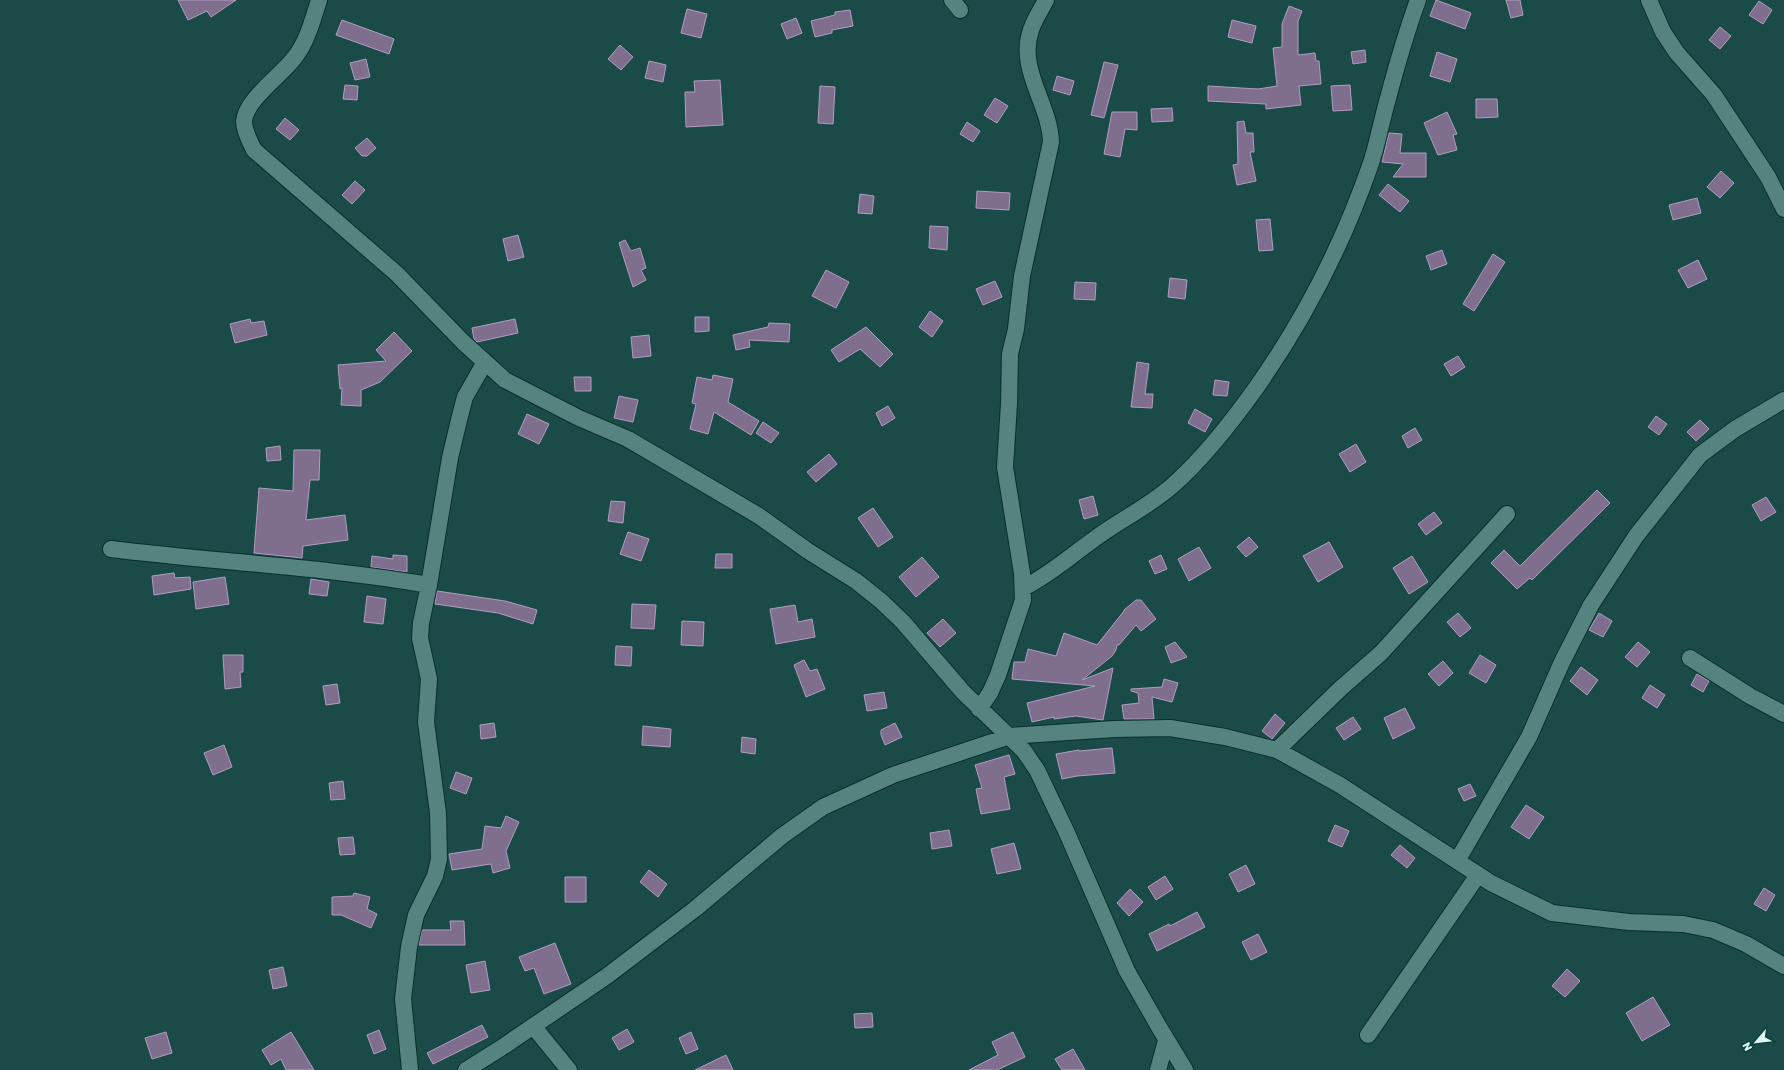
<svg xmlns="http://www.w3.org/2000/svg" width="1784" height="1070" font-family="Rubik,sans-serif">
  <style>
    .building { fill: #7f6e8d; stroke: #b19ebf }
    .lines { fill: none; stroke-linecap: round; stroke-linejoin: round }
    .minor-casing { stroke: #0a2f2d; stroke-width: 18 }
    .minor { stroke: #548380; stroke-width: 16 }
  </style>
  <rect width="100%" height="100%" fill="#1b4b48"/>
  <path class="building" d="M178 0H236L211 17 207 11 188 20Z
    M1436 0 1471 13 1465 29 1430 16Z
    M1506 0H1520L1523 15 1511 18Z
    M1759 1 1772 10 1763 24 1749 15Z
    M1289 6 1302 11 1298 21V55L1315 53 1316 61H1319L1321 84 1299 86 1301 105 1266 109V104L1208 101V86L1258 89 1277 86 1273 48 1282 47V24Z
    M687 9 707 14 701 38 681 33Z
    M850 10 853 26 832 30V33L815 37 811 21 835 15V12Z
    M796 18 802 33 787 39 781 24Z
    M342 20 394 39 389 54 336 35Z
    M1232 20 1256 26 1252 43 1228 37Z
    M1720 27 1731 36 1720 49 1709 40Z
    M620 45 633 57 621 70 608 59Z
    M1365 50 1366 62 1353 64 1351 52Z
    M1437 52 1457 59 1450 82 1430 76Z
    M366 59 370 77 355 80 350 63Z
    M649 61 666 65 663 82 645 78Z
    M1104 62 1118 65 1104 118 1091 115Z
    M1057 76 1074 81 1070 95 1053 90Z
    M720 80 723 125 686 127 685 92H695L694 81Z
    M345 85 358 86 357 100 343 99Z
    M1350 85 1352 110 1333 111 1331 86Z
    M820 86 835 87 833 124 818 123Z
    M995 98 1008 106 997 123 984 115Z
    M1476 99H1497L1498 117 1476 118Z
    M1172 108 1173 121 1152 122 1151 109Z
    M1112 112H1137V130L1125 129 1120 157 1104 154Z
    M1447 112 1457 134 1453 135 1457 150 1438 155 1424 123Z
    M285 118 299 130 290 140 276 129Z
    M1244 121 1246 133H1253L1254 152H1250L1256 181 1237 185 1233 165 1238 164 1237 122Z
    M967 122 980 131 973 142 960 134Z
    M1389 133 1402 134 1400 153H1426V177H1393L1403 164 1382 162Z
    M367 138 376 148 367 156H362L355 148Z
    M1721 171 1734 183 1720 198 1707 187Z
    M355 181 365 190 352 204 342 195Z
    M1388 184 1409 201 1400 212 1379 195Z
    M977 191 1010 193 1009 210 976 208Z
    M860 194 874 196 872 214 858 213Z
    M1697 198 1701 213 1673 220 1669 205Z
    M1270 219 1273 250 1259 251 1256 220Z
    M930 226 948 227 947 250 929 248Z
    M518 235 524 257 508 261 503 239Z
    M625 240 631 251 640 248 646 268 641 270 646 280 633 287 619 243Z
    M1442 250 1447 264 1431 270 1426 256Z
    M1493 254 1505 262 1474 311 1463 304Z
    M1698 260 1707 279 1688 288 1678 270Z
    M826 270 849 282 836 308 812 296Z
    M1170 278 1187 280 1185 299 1168 297Z
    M995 281 1002 297 983 305 976 289Z
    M1075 282 1096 283 1095 300 1074 299Z
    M930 311 943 321 932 337 919 327Z
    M695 317H709V331L695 332Z
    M250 319 251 323 264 321 267 335 235 343 230 324Z
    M515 319 518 333 477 342 474 339 472 328Z
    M769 323 790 324 789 342 749 340 750 347 736 350 733 335 768 327Z
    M866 327 893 354 880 367 860 349 839 362 831 350Z
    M394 332 412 351 380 382 361 390V406L341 405 342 388 340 389 338 365 386 361 376 350Z
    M649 335 651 356 633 358 631 337Z
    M1458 356 1465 367 1451 376 1444 364Z
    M1137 362 1149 364 1145 394H1153L1152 408 1131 407Z
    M713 375 733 379 728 402 759 421 751 435 714 412 708 434 690 429 696 404 692 403 697 377 712 380Z
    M574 377H591V391H575Z
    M1215 380 1229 382 1227 396 1213 395Z
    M619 396 638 400 633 422 614 418Z
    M888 406 895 418 882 426 876 413Z
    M1195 409 1212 419 1205 432 1188 423Z
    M527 414 549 424 539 444 518 434Z
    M1656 416 1667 424 1659 435 1648 427Z
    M1700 420 1709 429 1696 441 1687 432Z
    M763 422 779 433 771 443 756 433Z
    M1415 428 1422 440 1408 448 1402 436Z
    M1356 444 1366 462 1350 472 1339 454Z
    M280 446 281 460 267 461 266 448Z
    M294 450H320L319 480H310L306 520 345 515 348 540 303 546 302 558 254 553 259 488 293 491Z
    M829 454 837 464 816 482 807 472Z
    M1597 490 1610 503 1532 580 1530 578 1517 589 1491 563 1504 550 1520 566Z
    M1093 496 1098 515 1084 519 1079 500Z
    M1766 497 1776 512 1761 521 1752 505Z
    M611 501 625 502 623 523 608 521Z
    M873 508 893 537 878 547 858 518Z
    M1434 512 1442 523 1426 535 1418 524Z
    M628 532 649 539 641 561 620 554Z
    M1249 537 1258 547 1246 557 1237 547Z
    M1329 542 1343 567 1318 582 1303 556Z
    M1199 547 1211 568 1189 581 1178 559Z
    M716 554H732V568H715Z
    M393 555 407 556V572L371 567 372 556 393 559Z
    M1161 555 1167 569 1155 574 1149 561Z
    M1412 556 1428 582 1409 594 1393 568Z
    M922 557 939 577 916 597 899 577Z
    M174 573 175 578 190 577 191 589 154 595 152 576Z
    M225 577 229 604 196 609 193 582Z
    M311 579 329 582 327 596 309 594Z
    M437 591 505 601 537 610 533 624 498 613 435 604Z
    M367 596 386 599 383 624 364 622Z
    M1136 600H1141L1156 619 1141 631 1136 625 1119 645H1117L1116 650 1112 656 1082 680 1113 668 1103 720 1076 716 1054 719V717L1032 722 1027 703 1095 686 1012 679 1014 662H1025L1028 649 1056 656 1064 633 1097 645 1124 611V610Z
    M632 604 656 605 654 629 631 628Z
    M795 605 798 622 812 619 815 637 776 644 770 609Z
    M1458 613 1471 628 1460 637 1447 622Z
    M1599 613 1612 621 1603 637 1589 630Z
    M943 619 956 633 940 647 927 633Z
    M682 621 704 622 703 646 681 645Z
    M1175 642 1187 657 1171 663 1165 647Z
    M1638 642 1650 652 1637 667 1625 657Z
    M616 646 632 647 631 666 615 665Z
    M223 655H243V672H240L241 687 225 689Z
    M1480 655 1496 665 1486 683 1469 673Z
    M804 660 810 671 817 669 825 689 806 697 794 665Z
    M1443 661 1453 673 1439 686 1428 674Z
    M1581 667 1598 680 1587 695 1570 681Z
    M1697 674 1709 681 1703 692 1691 685Z
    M1164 679 1178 683 1172 702 1152 697 1154 719H1124L1122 705 1139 703 1138 693 1131 691V689L1162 687Z
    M337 684 340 703 326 705 323 686Z
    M1650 685 1665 695 1657 708 1642 698Z
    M884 692 887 708 867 711 864 695Z
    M1405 708 1415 728 1393 739 1384 718Z
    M1275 714 1285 723 1272 739 1262 731Z
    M1353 717 1361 729 1344 740 1336 728Z
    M494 723 496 737 481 739 480 725Z
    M895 723 902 737 885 745 881 735V730Z
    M643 726 671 729 670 747 642 745Z
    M742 737 756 739 755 754 741 752Z
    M224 745 232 767 213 775 204 753Z
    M1112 748 1115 773 1077 776 1062 779 1056 754 1079 750V751Z
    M1009 755 1015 774 1004 777 1010 809 981 814 976 789 982 788 975 765Z
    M456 772 472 778 466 794 450 788Z
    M343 781 345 799 331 800 329 783Z
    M1470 784 1476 796 1464 801 1458 789Z
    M1526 805 1544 817 1529 839 1511 827Z
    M506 816 519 822 506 851 510 868 493 873 491 864 452 870 449 854 482 849 485 826 501 828Z
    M1335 825 1349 831 1342 847 1328 841Z
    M949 830 952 846 932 849 930 833Z
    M353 837 355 854 340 855 338 838Z
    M1014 843 1021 869 997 874 991 849Z
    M1400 845 1415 858 1407 868 1391 855Z
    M1246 865 1255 884 1238 892 1229 874Z
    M649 870 667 884 658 897 640 882Z
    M1165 876 1173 889 1156 900 1148 887Z
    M565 877H586V902H565Z
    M1764 888 1775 895 1766 911 1754 904Z
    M1130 889 1143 902 1129 916 1117 903Z
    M354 893 370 897 367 909 377 914 371 928 341 915H332V897L353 896Z
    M1197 912 1205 927 1157 951 1149 934 1169 924 1170 926Z
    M450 921H464L465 945H419L422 930H451Z
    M1258 934 1267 952 1251 960 1242 942Z
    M555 943 571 984 544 994 534 968 525 971 519 957Z
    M485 961 490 990 471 993 466 965Z
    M283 967 287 986 273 989 269 970Z
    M1567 969 1580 981 1565 997 1552 986Z
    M1653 997 1670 1025 1642 1041 1626 1013Z
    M872 1013 873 1027 855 1028 854 1014Z
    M482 1025 488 1037 433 1064 427 1053Z
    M627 1029 634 1042 619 1050 612 1038Z
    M379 1030 386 1049 374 1054 367 1035Z
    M166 1032 172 1053 152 1059 145 1038Z
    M291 1032 314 1070H286L281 1059 271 1065 262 1050Z
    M691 1032 698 1049 686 1054 679 1038Z
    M1013 1032 1025 1057 997 1070H969L998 1055 992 1042Z
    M1073 1049 1085 1070H1062L1055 1059Z
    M726 1055 733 1070H695Z"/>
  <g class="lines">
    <defs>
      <path id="minor" d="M319 0C313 19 307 42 295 57 282 75 246 99 244 121 244 131 250 142 254 150L397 274 463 342 505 380 579 418 628 439 759 516 808 551 856 581 881 601 903 622 963 692 1024 751 1037 770 1067 833 1127 971 1159 1027 1185 1070
        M952 0 960 10
        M1649 0 1663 32 1677 53 1714 95 1768 177 1784 209
        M111 549C217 562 324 567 429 585
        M1023 588C1049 575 1069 557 1093 540 1118 521 1148 507 1172 486 1204 458 1231 423 1256 388 1304 320 1342 246 1370 166 1377 146 1381 123 1387 102 1396 68 1406 33 1418 0
        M1690 658 1750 696 1784 714
        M979 709 990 693 998 675 1023 600 1022 573 1005 467 1009 404 1010 354 1016 329 1022 276 1051 142C1050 104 1017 69 1031 30 1034 20 1041 10 1046 0
        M1277 750 1341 688 1381 653 1507 514
        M1457 861 1529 737 1562 662 1591 605 1636 536 1700 455 1735 429 1784 400
        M533 1026 569 1070
        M1368 1035 1478 875
        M410 1070 403 999 409 947 416 915 435 876 439 859 438 813 426 722 429 679 420 638 421 623 429 585 450 458 459 420 465 397 485 362
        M466 1070 501 1048 607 976 695 909 782 836 823 807 893 775 1010 736 1114 729 1170 728 1225 737 1277 750 1340 785 1491 883 1552 913 1629 922 1683 924 1713 930 1746 944 1784 966
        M1158 1070 1166 1041"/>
    </defs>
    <use href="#minor" class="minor-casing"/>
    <use href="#minor" class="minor"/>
  </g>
  <g transform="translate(1756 1042) rotate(242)" stroke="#0e403e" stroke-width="3" paint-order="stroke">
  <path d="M0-3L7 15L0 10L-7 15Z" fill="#ddf6f4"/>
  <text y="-6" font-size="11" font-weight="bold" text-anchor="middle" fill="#ddf6f4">N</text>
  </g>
</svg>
